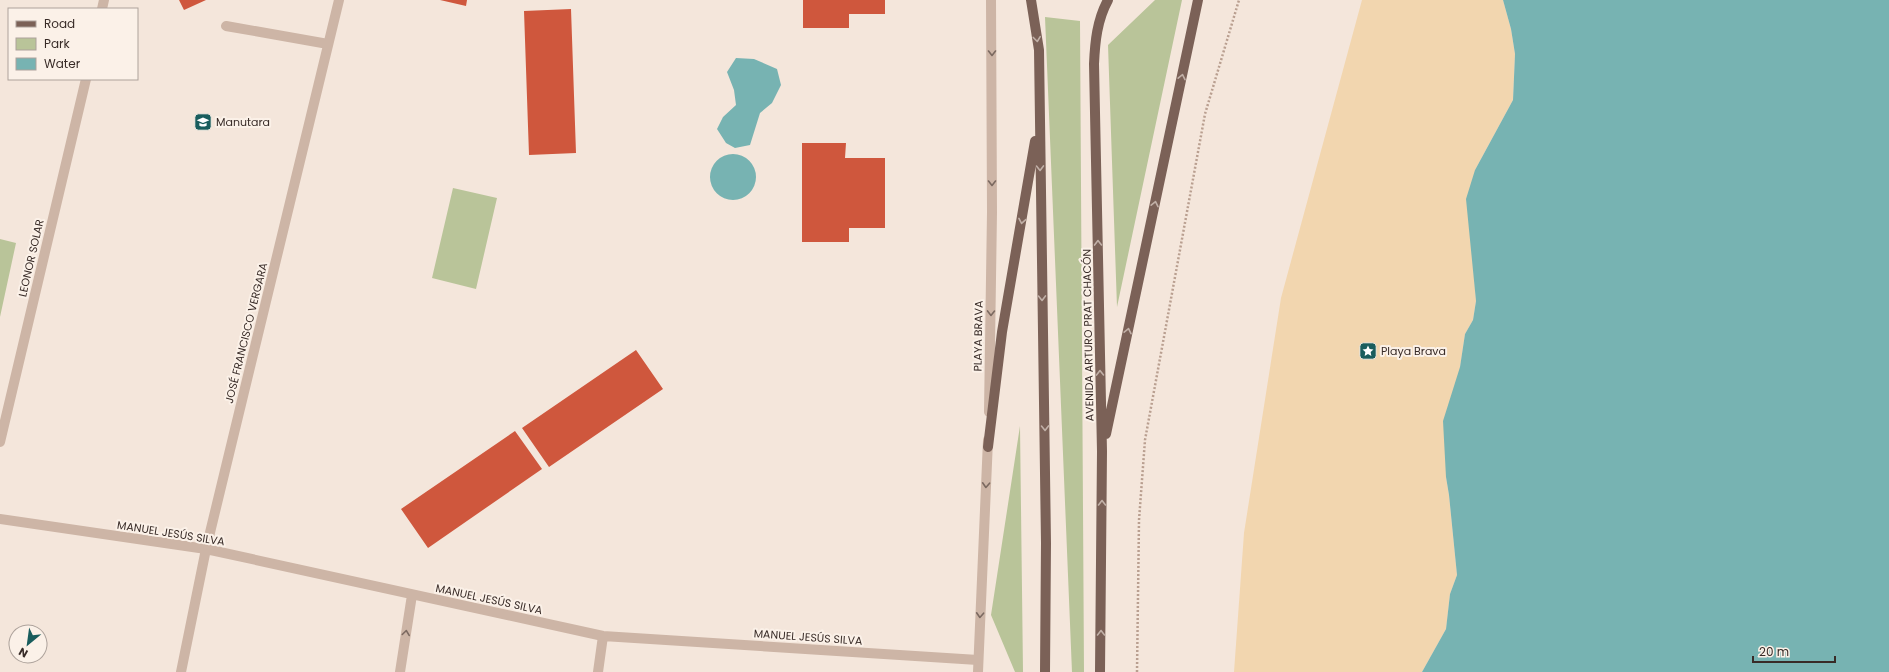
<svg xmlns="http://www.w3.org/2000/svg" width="1889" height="672" font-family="Poppins,sans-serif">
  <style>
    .green { fill: #b9c499 }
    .sand { fill: #f2d6af }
    .water { fill: #77b3b2 }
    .building { fill: #cf573d }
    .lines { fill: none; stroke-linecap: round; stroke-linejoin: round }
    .path { stroke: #b99f90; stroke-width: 2.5; stroke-dasharray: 2 2; stroke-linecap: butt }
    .minor { stroke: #cdb5a6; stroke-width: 10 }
    .major { stroke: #7b6157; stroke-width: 10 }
    .oneway { stroke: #c1b0a7 }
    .oneway2 { stroke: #7b6960 }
    .labels { text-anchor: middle; stroke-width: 4; stroke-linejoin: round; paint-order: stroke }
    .poi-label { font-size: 11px; fill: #382b27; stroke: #fbf1e8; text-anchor: start }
    .street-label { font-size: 11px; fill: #382b27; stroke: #fbf1e8 }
  </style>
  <rect width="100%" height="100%" fill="#f4e6db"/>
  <path class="green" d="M1155 0H1182L1117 307 1108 45Z
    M1045 17 1080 21 1084 672H1072Z
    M453 188 497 198 476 289 432 278Z
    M0 239 16 243 0 317Z
    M1020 426 1023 672H1015L991 615Z"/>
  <path class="sand" d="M1362 0H1503L1511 29 1515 54 1513 100 1475 170 1472 250 1476 301 1473 320 1465 334 1446 462V477L1449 495 1457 575 1450 594 1446 629 1422 672H1234L1244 533 1281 298Z"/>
  <path class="water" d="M1503 0H1889V672H1422L1446 629 1450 594 1457 575 1449 495 1446 477 1443 421 1460 367 1465 334 1473 320 1476 301 1466 199 1475 170 1513 100 1515 54 1511 29Z
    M736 58 754 59 777 69 781 85 772 103 760 113 750 145 735 148 726 143 717 129 723 117 736 105 734 90 727 72Z
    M710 177a23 23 0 1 1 46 0a23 23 0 1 1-46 0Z"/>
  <path class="building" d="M179 0H206L184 10Z
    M440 0H467L466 6Z
    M803 0H885V14H849V28H803Z
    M571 9 576 153 529 155 524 11Z
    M802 143H846L845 158H885V228H849V242H802Z
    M636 350 663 389 549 467 522 428Z
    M515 431 542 469 428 548 401 509Z"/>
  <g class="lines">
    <path class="path" d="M1137 672 1139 520 1145 440 1205 114 1239 0"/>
    <path class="minor" d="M102 9 104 0
      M226 26 328 44
      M989 412 992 212 991 0
      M0 442 86 79
      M0 519 206 549 603 636 978 660
      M181 672 206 549 339 0
      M400 672 412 595
      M598 672 603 636
      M978 672 988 440"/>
    <path class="major" d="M1031 0 1039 50 1046 543 1045 672
      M1106 434 1198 0
      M988 447 1002 332 1035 141
      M1100 672 1102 451 1094 64C1095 42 1097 20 1108 0"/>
  </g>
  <defs><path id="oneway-chevron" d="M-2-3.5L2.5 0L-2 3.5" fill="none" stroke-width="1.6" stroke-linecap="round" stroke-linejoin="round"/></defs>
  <g class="oneway">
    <use href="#oneway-chevron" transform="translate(1037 39) rotate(83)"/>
    <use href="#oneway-chevron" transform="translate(1182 77) rotate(-78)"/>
    <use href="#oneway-chevron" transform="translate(1040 168) rotate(89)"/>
    <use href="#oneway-chevron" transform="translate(1155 204) rotate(-78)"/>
    <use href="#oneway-chevron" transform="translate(1022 221) rotate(100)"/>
    <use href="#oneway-chevron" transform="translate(1098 243) rotate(-91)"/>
    <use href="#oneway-chevron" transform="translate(1042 298) rotate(89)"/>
    <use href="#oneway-chevron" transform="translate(1128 331) rotate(-78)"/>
    <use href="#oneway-chevron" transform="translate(1100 373) rotate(-91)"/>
    <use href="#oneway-chevron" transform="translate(1045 428) rotate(89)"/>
    <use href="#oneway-chevron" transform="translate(1102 503) rotate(-90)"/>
    <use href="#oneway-chevron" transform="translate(1101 633) rotate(-90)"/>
  </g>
  <g class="oneway2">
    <use href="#oneway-chevron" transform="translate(992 53) rotate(90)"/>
    <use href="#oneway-chevron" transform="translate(992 183) rotate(90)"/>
    <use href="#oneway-chevron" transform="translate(991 313) rotate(91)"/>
    <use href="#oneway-chevron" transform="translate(986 485) rotate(93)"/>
    <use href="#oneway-chevron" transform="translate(980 615) rotate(93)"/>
    <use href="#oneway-chevron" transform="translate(406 633) rotate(-82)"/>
  </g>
  <defs>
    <symbol id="school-square" viewBox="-11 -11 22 22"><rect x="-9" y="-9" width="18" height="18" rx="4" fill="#195d5d" stroke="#fbf1e8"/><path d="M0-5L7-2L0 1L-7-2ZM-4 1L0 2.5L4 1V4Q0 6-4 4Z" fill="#fff"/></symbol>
    <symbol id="sight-square" viewBox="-11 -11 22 22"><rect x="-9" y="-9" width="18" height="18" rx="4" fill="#195d5d" stroke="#fbf1e8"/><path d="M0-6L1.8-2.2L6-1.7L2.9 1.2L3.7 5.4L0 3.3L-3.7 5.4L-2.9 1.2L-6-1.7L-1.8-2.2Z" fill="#fff"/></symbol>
  </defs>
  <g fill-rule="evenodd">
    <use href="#school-square" x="193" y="112" width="20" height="20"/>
    <use href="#sight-square" x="1358" y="341" width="20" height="20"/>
  </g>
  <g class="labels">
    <g class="poi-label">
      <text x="216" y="126">Manutara</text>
      <text x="1381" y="355">Playa Brava</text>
    </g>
    <g class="street-label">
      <text transform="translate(31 258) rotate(-77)" y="4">LEONOR SOLAR</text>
      <text transform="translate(246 333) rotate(-76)" y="4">JOSÉ FRANCISCO VERGARA</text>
      <text transform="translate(1088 335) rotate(-91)" y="4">AVENIDA ARTURO PRAT CHACÓN</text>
      <text transform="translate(978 336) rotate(-89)" y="4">PLAYA BRAVA</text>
      <text transform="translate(171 533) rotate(9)" y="4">MANUEL JESÚS SILVA</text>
      <text transform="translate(489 599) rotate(12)" y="4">MANUEL JESÚS SILVA</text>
      <text transform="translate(808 637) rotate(4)" y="4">MANUEL JESÚS SILVA</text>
    </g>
  </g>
  <rect x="8" y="8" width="130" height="72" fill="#fbf1e8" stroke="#ada29b"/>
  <rect x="16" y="21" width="20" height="6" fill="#7b6157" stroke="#ada29b"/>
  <text x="44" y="28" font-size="12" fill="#382b27">Road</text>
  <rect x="16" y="38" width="20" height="12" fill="#b9c499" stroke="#ada29b"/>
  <text x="44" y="48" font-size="12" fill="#382b27">Park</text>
  <rect x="16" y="58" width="20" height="12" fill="#77b3b2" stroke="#ada29b"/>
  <text x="44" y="68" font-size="12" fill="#382b27">Water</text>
  <g transform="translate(28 644) rotate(209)"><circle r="19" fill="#fbf1e8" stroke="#ada29b"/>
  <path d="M0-3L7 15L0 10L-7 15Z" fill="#195d5d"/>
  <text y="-6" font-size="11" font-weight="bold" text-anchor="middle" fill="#382b27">N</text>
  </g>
  <path d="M1753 656v6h82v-6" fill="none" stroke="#382b27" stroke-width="2"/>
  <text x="1759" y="656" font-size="12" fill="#382b27" stroke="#fbf1e8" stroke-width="3" paint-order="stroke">20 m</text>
</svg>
